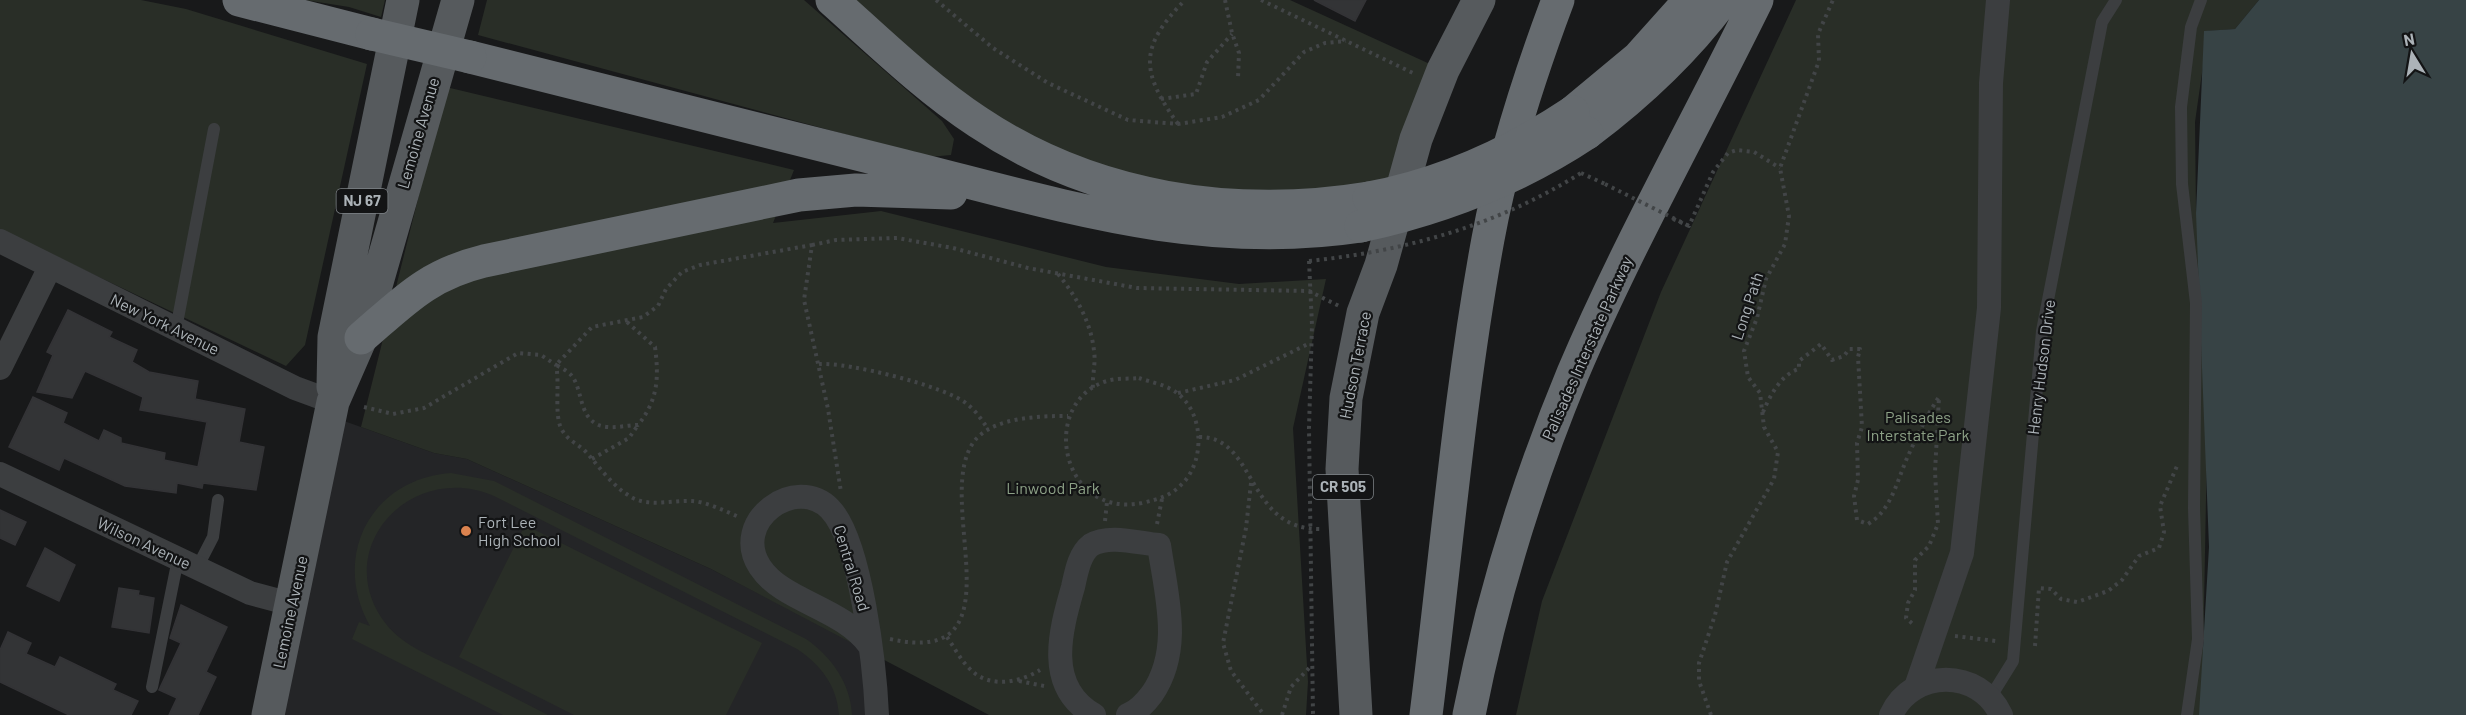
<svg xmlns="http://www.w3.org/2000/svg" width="2466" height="715" font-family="Barlow,sans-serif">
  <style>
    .built { fill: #242527 }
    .green { fill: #292e27 }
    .water { fill: #374345 }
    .building { fill: #333436; stroke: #333336; stroke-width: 1.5 }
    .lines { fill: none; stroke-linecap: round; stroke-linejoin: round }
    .path { stroke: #424547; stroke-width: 4; stroke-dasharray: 3 4.5; stroke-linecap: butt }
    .lane { stroke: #3c3e40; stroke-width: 12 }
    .street { stroke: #3c3e40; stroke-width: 24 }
    .primary { stroke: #565a5d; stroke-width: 33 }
    .highway { stroke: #666b6f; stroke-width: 33 }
    .path-bridge { stroke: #424547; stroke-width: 4; stroke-dasharray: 3 4.5; stroke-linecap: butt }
    .highway-bridge { stroke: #666b6f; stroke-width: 33 }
    .poi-dot { fill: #db834f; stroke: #131415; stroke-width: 2 }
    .labels { text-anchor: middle; stroke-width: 4.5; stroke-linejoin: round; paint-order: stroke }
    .shield { fill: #131415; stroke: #7e8387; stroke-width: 1.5 }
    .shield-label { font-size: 15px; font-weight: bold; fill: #acb3b8 }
    .street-label { font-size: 16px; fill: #acb3b8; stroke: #131415 }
    .park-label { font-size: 16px; fill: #8ca086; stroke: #131415 }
    .poi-label { font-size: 16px; fill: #acb3b8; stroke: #131415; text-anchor: start }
  </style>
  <rect width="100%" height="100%" fill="#18191a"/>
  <path class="built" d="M330 416 434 453 467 459 711 569 853 642 871 656 877 715H268Z"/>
  <path class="green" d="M0 0H141L186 9 367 64 305 345 286 366 0 230Z
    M305 0H385L381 17 349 7Z
    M487 0H804L942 121 954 139 951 155 929 157 478 35Z
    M832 0H1290L1443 70 1409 160 1369 198 1347 202 1079 173Z
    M1796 0H2259L2235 29 2208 31 2195 122 2196 212 2211 228 2202 715H1516L1542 601 1661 292Z
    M446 87 794 170 773 223 881 211 1106 267 1239 284 1326 279 1293 428 1308 682 1306 715H989L711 569 467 459 434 453 361 427Z
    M451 473 494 481 806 639C831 656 851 684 852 715H839C837 686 821 665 797 649L494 496C409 460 329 551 386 624 404 647 434 657 459 670 489 685 519 700 548 715H503L352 639 359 622 370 626C331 557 370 479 451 473Z
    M525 525 762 643 726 715H574L459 657Z"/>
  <path class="water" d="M2259 0H2466V715H2199L2209 547 2196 213 2204 31 2235 29Z"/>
  <path class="building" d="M1314 0H1366L1355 21Z
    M68 310 112 332 109 337 137 350 132 362 149 372 198 381 195 399 245 409 239 442 264 447 256 490 203 483 202 488 177 483 176 493 125 486 64 458 59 470 9 447 33 397 67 413 63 423 99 441 104 430 121 438V443L165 453 164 460 198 467 207 422 140 410 143 397 85 371 72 398 37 392 53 355 47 352Z
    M0 510 26 522 15 545 0 538Z
    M45 548 75 565 59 601 27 586Z
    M119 588 139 591 138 595 154 598 149 633 112 627Z
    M181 605 227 627 206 672 216 677 198 715H169L177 698 159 690 181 643 170 638Z
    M8 632 31 643 26 654 55 667 60 657 116 684 113 690 138 701 131 715H69L0 682V650Z"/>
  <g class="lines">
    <path class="path" d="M936 0 993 48 1048 83 1128 120 1178 124 1222 117 1259 100 1304 52 1325 43 1346 41
      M1225 0 1232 33 1239 53 1238 78
      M1261 0 1415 74
      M1161 99 1196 94 1207 62 1232 34
      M1178 124C1140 71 1139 47 1185 0
      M1581 173 1605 184
      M1673 219 1689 226 1713 172 1728 153 1737 150 1754 152 1780 168
      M812 245 836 240 897 238 953 248 1028 268 1137 288 1309 291 1339 306
      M1309 261 1312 325 1309 428 1313 715
      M1058 274C1076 296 1091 322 1094 351 1096 363 1092 376 1093 389
      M627 322 655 347C659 378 658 400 638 425 628 425 618 428 608 427 578 425 584 392 572 376 568 371 561 368 556 365L592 327 643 317 658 306 666 289 682 272 700 265 812 245 804 300 828 409 841 492
      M819 364C847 362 946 386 967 404 976 411 982 420 988 429
      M1139 378C1150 382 1167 385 1177 393 1204 413 1205 460 1183 483 1171 496 1159 499 1142 503 1059 519 1039 401 1107 381 1116 378 1129 379 1139 378Z
      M1178 393 1235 380 1310 343
      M364 407 393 414 424 408 518 353 541 355 556 365C560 384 554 413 561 428 567 441 579 444 587 453 601 469 614 488 633 498 651 507 672 500 692 501 707 502 725 511 739 517
      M1763 412C1770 396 1781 374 1799 369V361L1821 344 1832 360 1844 356 1849 349H1860L1858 357 1862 427 1857 443 1858 480 1854 496 1857 520 1868 524C1892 510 1897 480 1908 456 1917 436 1927 415 1939 397L1935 472 1938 524 1929 546 1915 560V590L1908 603 1906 618 1914 625
      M1199 437C1257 436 1246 531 1321 529
      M592 459 629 438 638 425
      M1251 483 1246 528 1223 643 1231 671 1264 715
      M1105 521 1107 502
      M1157 524 1162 499
      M1955 636 1996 641
      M947 637C954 647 960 659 969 668 988 689 1019 683 1040 670
      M890 639C1028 670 927 492 977 438 997 417 1040 416 1068 416
      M2035 646 2039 588 2051 589 2061 599 2077 602 2108 591 2122 580 2139 556 2159 548 2164 532 2160 506 2177 466
      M1019 681 1044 686
      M1282 715 1291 687 1311 666
      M1711 715 1699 681V663L1715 615 1727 562 1774 479 1778 452 1764 427 1760 393 1748 377 1744 351 1757 318 1766 279 1785 244 1789 216 1780 168 1819 61 1818 34 1833 0"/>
    <path class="lane" d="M176 329 214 129
      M197 568 213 537 218 500
      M152 687 178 559
      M1990 698 2013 661 2042 331 2102 22 2116 0
      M2187 715 2198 639 2194 508 2196 303 2182 184 2181 107 2191 27 2201 0"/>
    <path class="street" d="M0 241 295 388 333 402
      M0 368 50 267
      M0 474 250 593 291 604
      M870 646C842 607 783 602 760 567 730 521 796 474 830 509 861 541 875 669 877 715
      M1916 687 1962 553 1989 308 1991 83 1998 0
      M1094 715C1045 687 1060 632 1073 587 1076 574 1079 554 1091 545 1109 534 1138 543 1159 545 1166 594 1183 649 1152 694 1146 702 1138 711 1128 715
      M1891 715C1913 668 1979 668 2001 715"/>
    <path class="primary" d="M333 387 334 337 403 0
      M268 715 333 402 361 338 458 0
      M1356 715 1342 469 1346 398 1363 313 1381 265 1416 139 1443 70 1479 0"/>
    <path class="highway" d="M239 0 372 34
      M832 0C879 42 925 87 978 122 1093 199 1234 220 1369 198
      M470 57C612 93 754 129 897 164 1055 203 1197 251 1361 226
      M1573 112 1638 58 1690 0
      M1587 133C1639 94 1684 52 1723 0
      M361 338C404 301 427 275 484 261L799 195 856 190 951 193
      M1426 715C1446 557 1459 396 1488 239 1503 157 1529 77 1558 0
      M1469 715C1492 598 1527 484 1573 373 1627 246 1696 124 1757 0"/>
    <path class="path-bridge" d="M1605 184 1689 226
      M1309 261C1406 251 1498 225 1581 173"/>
    <path class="highway-bridge" d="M372 34 470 57
      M1369 198C1443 184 1510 154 1573 112
      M1361 226C1443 208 1518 179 1587 133"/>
  </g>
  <circle class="poi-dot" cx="466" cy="531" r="6"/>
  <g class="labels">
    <g class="shield">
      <rect x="336.5" y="189" width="51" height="24" rx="4.5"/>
      <rect x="1313" y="475" width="60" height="24" rx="4.5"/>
    </g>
    <g class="shield-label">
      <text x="362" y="206">NJ 67</text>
      <text x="1343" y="492">CR 505</text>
    </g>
    <g class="street-label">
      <text transform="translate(418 133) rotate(-74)" y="6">Lemoine Avenue</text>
      <text transform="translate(1747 306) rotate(-72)" y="6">Long Path</text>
      <text transform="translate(165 324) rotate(26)" y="6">New York Avenue</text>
      <text transform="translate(1587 348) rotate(-66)" y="6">Palisades Interstate Parkway</text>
      <text transform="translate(1355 365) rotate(-79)" y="6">Hudson Terrace</text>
      <text transform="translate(2041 367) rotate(-83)" y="6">Henry Hudson Drive</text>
      <text transform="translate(144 543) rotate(25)" y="6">Wilson Avenue</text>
      <text transform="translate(852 568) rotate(73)" y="6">Central Road</text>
      <text transform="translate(290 612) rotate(-78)" y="6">Lemoine Avenue</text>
    </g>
    <g class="park-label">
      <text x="1918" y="423">Palisades<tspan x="1918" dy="18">Interstate Park</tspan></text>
      <text x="1053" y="494">Linwood Park</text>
    </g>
    <g class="poi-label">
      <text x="478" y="528">Fort Lee<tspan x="478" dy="18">High School</tspan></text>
    </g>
  </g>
  <g transform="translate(2412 54) rotate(349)" stroke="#131415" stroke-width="4.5" paint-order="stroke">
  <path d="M0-4.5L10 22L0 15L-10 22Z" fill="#acb3b8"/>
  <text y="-9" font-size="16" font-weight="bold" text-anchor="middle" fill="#acb3b8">N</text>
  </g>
</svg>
